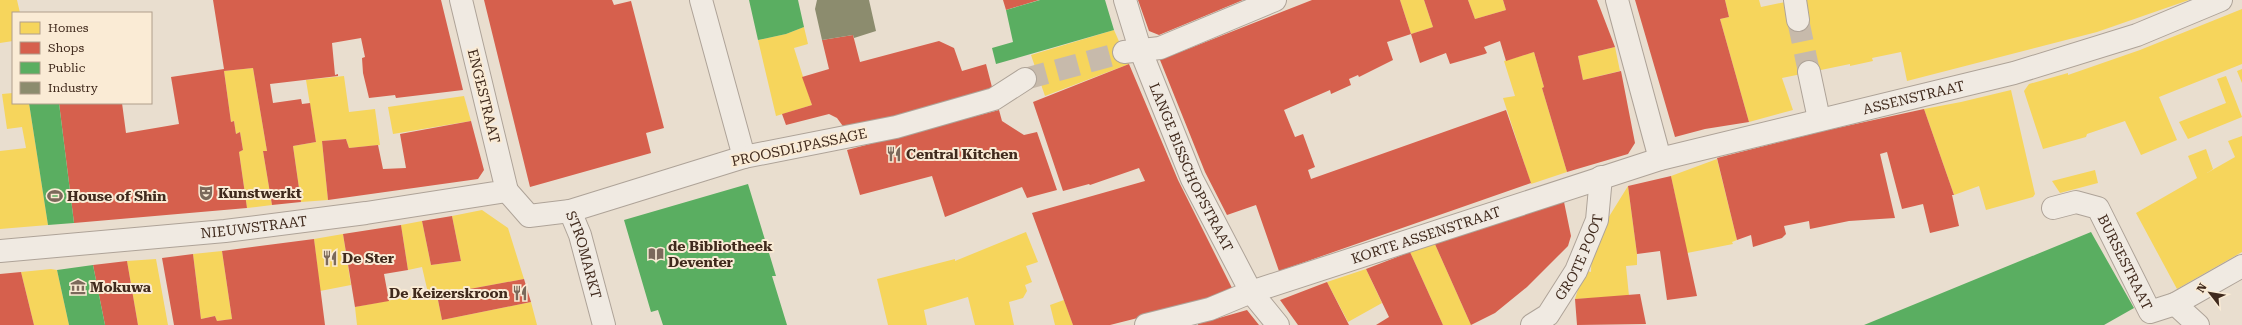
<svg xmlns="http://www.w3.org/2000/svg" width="2242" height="325" font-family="'Roboto Serif',serif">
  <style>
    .homes { fill: #f6d55c }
    .shops { fill: #d6604d }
    .public { fill: #5aae61 }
    .industry { fill: #8c8c6e }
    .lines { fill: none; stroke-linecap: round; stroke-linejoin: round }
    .pedestrian-tunnel { stroke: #c7baab; stroke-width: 22; stroke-dasharray: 22 11; stroke-linecap: butt }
    .pedestrian-casing { stroke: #aea398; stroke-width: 24 }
    .minor-casing { stroke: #aea398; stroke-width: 24 }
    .pedestrian { stroke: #f0eae2; stroke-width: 22 }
    .minor { stroke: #f0eae2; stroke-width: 22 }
    .labels { text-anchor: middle; stroke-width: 4; stroke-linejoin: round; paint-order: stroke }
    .street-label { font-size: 14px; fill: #402a1d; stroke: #faebd5 }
    .poi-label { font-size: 14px; font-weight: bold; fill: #402a1d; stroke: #faebd5; text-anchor: start }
  </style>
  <rect width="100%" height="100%" fill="#e9decf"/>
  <path class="homes" d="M0 0H17L20 13H13V41L0 43Z
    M1400 0H1424L1433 27 1411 34Z
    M1468 0H1503L1506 10 1475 19Z
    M1725 0H1759L1761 7 1790 1 1805 0H2189L2097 32 1907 81 1901 52 1872 58 1873 61 1850 66V64L1782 78 1793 110 1749 122 1720 19 1729 17Z
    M2242 9V64L2159 97 2177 140 2141 155 2125 121 2087 134 2086 137 2043 149 2024 91 2029 84 2068 73V75L2140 50Z
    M804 27 808 44 794 48 812 105 776 116 758 40 786 34Z
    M1114 30 1129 64 1045 96 1031 55Z
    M1615 47 1620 71 1583 80 1578 56Z
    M1534 52 1544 87 1542 88 1567 172 1531 184 1503 98 1515 96 1504 61Z
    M253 68 267 151H263L272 205 247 208 239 152 243 150 240 132 236 134 234 121 231 122 224 71Z
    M2242 69V83L2237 71Z
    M344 76 349 112 375 109 380 145 349 148 346 139 322 141 328 200 301 202 293 146 316 142 306 80Z
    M2226 76 2242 117 2188 139 2179 122 2226 103 2217 79Z
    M2011 90 2035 194 2033 197 1986 210 1979 186 1954 195 1924 109 1961 102Z
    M13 93V103H29L48 225 0 229V151L26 148 22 127 7 129 2 94Z
    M464 96 471 121 393 134 388 107Z
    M2242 136V252L2177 289 2136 213 2197 178 2188 156 2206 149 2213 169 2207 173 2235 157 2228 141Z
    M1717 159 1737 240 1732 242 1733 244 1687 253 1671 176Z
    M2095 170 2098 183 2060 193 2052 181Z
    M1628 186 1637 254V265L1626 266 1629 296 1575 299 1584 270 1591 272 1592 244Z
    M482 210 508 228 524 279 437 295 442 320 531 302 537 325H357L355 307 428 293 422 267 408 270 401 225 422 221 431 265 461 261 452 216Z
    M1026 232 1038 262 1026 266 1032 282 1025 285 1027 291 1023 298 1009 302 1014 325H975L968 297 924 310 927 325H888L877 279 955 259V261Z
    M343 234 351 285 320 291 314 239Z
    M1434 242 1471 325H1443L1410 252Z
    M222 251 232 319 217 321 215 316 201 319 193 254Z
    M156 259 168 325H138L127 261Z
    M51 269 57 270 69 325H34L21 272Z
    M1366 269 1382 303 1348 322 1327 282Z
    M1064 300 1073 325H1055L1050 305Z"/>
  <path class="shops" d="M213 0H441L463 90 396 98 395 95 369 98 363 73 362 58 365 57 361 38 332 43 335 75 338 74V76L270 84 273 103 301 99 302 104 310 103 316 142 293 146 301 202 272 205 263 151H267L253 68 224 71 231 122 234 121 236 134 240 132 243 150 239 152 247 208 74 223 59 103H122L126 133 179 124 171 77 224 69Z
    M484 0H612L614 5 631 1 664 128 646 133 651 153 530 187Z
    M1003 0H1039L1006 10Z
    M1138 0H1243L1159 35 1149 31Z
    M1312 0H1400L1411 34 1387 42 1393 60 1359 77 1358 75 1349 79 1351 85 1331 94 1330 90 1284 110 1295 137 1303 134 1315 167 1308 170 1311 179 1506 110 1531 183 1279 271 1256 205 1227 215 1205 172 1160 60Z
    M1424 0H1468L1475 19 1506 10 1503 0H1597L1615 47 1578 56 1583 80 1621 71 1635 143 1628 154 1567 172 1542 88 1544 87 1534 52 1506 61 1500 41 1484 47 1487 53 1485 54 1450 64 1446 53 1420 63 1411 34 1433 27Z
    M1635 0H1725L1729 17 1720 19 1749 122 1705 129 1675 137Z
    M853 35 860 62 939 41 954 48 962 71 986 64 993 91 845 129 837 118 829 114 786 125 782 114 812 105 802 77 829 69 822 40Z
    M1129 64 1178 180 1233 290 1193 304 1110 325H1073L1032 213 1145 181 1139 168 1090 185 1089 184 1063 191 1033 102Z
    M1924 109 1954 195H1952L1959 226 1930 233 1923 204 1902 209 1887 152 1880 154 1895 218 1849 221 1810 229 1809 221 1784 226 1786 234 1782 238 1753 247 1751 235 1737 240 1717 158 1828 130Z
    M999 110 1002 121 1024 135 1037 132 1057 190 1027 198 1022 187 945 217 932 176 860 195 847 150Z
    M471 121 484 170 478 179 328 200 322 141 346 139 349 148 378 145 383 169 406 168 400 134Z
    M1671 176 1697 296 1667 300 1660 251 1637 254 1628 186Z
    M1563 197 1571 236 1568 246 1527 287 1495 313 1471 325 1434 242Z
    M452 216 461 261 431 265 422 221Z
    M401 225 408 270 384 274 389 301 355 307 343 234Z
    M314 239 325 325H174L162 258 193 254 201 319 215 316 217 321 232 319 222 251Z
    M1410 252 1443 325H1376L1389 317 1366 269Z
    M127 261 138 325H105L93 265Z
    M21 272 34 325H0V274Z
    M524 279 531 302 442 320 437 295Z
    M1327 282 1349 325H1298L1280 300Z
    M1640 294 1646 324 1577 325 1575 299Z
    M1247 310 1259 325H1198V324Z"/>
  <path class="public" d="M749 0H798L804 27 786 34 758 40Z
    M1040 0H1105L1114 30 996 64 992 48 1013 42 1006 10Z
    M29 103H59L74 223 48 225Z
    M748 184 776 276H772L787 325H663L658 310 651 312 624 220Z
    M2091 232 2134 308 2104 325H1864Z
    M93 265 105 325H69L57 270Z"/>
  <path class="industry" d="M817 0H869L876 31 854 38 853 35 822 40 815 9Z"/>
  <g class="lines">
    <path class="pedestrian-tunnel" d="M1798 20 1809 72
      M1025 79 1124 52"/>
    <defs>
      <g id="pedestrian">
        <path d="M701 0 744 157 896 127 994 99 1025 79"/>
        <path id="s1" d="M1125 0 1140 49 1192 179 1251 292 1278 325"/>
        <path d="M1617 0 1660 159"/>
        <path d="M1795 0 1798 20"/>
        <path d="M1124 52 1160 48 1275 0"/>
        <path d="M1809 72 1819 119"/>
        <path id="s2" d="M0 251 225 231 366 213 507 191 461 0"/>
        <path d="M1146 325 1210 309 1251 292"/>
      </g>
      <g id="minor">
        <path d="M507 191 529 216 570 211 744 157"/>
        <path id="s3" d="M2053 208 2076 202 2098 208 2150 312 2175 304"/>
        <path id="s4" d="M570 211 580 235 604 325"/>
        <path id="s5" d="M1251 292 1660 159 2014 73 2137 35 2221 0"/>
        <path id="s6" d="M1532 325 1548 315 1576 271 1597 220 1601 177"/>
        <path d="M2198 325 2175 304 2242 266"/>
      </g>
    </defs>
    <use href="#pedestrian" class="pedestrian-casing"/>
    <use href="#minor" class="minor-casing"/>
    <use href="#pedestrian" class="pedestrian"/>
    <use href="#minor" class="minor"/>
  </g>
  <defs>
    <symbol id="restaurant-bare" viewBox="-9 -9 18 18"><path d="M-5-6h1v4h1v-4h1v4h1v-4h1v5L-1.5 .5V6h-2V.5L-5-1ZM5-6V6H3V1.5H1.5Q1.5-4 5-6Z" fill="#7b695b" stroke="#faebd5" stroke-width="2.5" paint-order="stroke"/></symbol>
    <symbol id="theatre-bare" viewBox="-9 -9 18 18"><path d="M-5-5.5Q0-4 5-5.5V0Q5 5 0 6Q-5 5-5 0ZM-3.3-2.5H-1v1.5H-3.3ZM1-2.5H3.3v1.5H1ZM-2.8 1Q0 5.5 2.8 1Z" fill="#7b695b" stroke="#faebd5" stroke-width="2.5" paint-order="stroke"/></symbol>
    <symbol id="stadium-bare" viewBox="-9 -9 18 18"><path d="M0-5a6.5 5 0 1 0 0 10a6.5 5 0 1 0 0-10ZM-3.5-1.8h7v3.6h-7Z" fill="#7b695b" stroke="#faebd5" stroke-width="2.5" paint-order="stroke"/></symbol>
    <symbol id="library-bare" viewBox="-9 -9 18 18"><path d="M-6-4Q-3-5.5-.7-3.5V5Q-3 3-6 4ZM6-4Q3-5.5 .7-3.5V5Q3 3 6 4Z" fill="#7b695b" stroke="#faebd5" stroke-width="2.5" paint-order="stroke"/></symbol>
    <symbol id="museum-bare" viewBox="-9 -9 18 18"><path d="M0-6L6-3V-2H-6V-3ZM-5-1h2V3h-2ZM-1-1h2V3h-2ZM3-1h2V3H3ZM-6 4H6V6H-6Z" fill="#7b695b" stroke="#faebd5" stroke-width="2.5" paint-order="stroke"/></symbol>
  </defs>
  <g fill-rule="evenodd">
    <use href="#restaurant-bare" x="883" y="143" width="22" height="22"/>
    <use href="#theatre-bare" x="195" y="182" width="22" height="22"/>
    <use href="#stadium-bare" x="44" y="185" width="22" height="22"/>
    <use href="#library-bare" x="645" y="243" width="22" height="22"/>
    <use href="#restaurant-bare" x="319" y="247" width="22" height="22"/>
    <use href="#museum-bare" x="67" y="276" width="22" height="22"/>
    <use href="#restaurant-bare" x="509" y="282" width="22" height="22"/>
  </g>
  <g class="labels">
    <g class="street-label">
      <text transform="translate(484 96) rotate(76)" y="5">ENGESTRAAT</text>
      <text dy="5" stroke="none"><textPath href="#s5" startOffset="691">ASSENSTRAAT</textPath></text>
      <text transform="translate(799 147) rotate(-12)" y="5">PROOSDIJPASSAGE</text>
      <text dy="5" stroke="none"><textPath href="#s1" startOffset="180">LANGE BISSCHOPSTRAAT</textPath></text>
      <text dy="5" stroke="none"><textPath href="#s2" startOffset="255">NIEUWSTRAAT</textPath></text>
      <text dy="5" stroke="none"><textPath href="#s5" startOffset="184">KORTE ASSENSTRAAT</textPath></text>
      <text dy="5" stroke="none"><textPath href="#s6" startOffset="85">GROTE POOT</textPath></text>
      <text dy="5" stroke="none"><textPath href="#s4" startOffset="46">STROMARKT</textPath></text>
      <text dy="5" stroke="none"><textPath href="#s3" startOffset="107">BURSESTRAAT</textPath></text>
    </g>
    <g class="poi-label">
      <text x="906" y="159">Central Kitchen</text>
      <text x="218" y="198">Kunstwerkt</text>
      <text x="67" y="201">House of Shin</text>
      <text x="668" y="251">de Bibliotheek<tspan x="668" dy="16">Deventer</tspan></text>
      <text x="342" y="263">De Ster</text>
      <text x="90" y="292">Mokuwa</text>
      <text x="508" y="298" text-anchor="end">De Keizerskroon</text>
    </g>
  </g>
  <rect x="12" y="12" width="140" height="92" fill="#faebd5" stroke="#b09e8b"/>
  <rect x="20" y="22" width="20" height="12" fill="#f6d55c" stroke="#b09e8b"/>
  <text x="48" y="32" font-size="12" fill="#402a1d">Homes</text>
  <rect x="20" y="42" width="20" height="12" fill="#d6604d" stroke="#b09e8b"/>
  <text x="48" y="52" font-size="12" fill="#402a1d">Shops</text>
  <rect x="20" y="62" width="20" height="12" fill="#5aae61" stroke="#b09e8b"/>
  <text x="48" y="72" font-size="12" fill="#402a1d">Public</text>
  <rect x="20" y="82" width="20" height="12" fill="#8c8c6e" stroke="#b09e8b"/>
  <text x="48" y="92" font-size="12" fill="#402a1d">Industry</text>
  <g transform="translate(2210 293) rotate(301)" stroke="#faebd5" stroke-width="3" paint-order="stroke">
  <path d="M0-3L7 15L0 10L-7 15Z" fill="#402a1d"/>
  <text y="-6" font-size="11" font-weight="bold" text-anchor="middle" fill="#402a1d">N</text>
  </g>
</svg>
